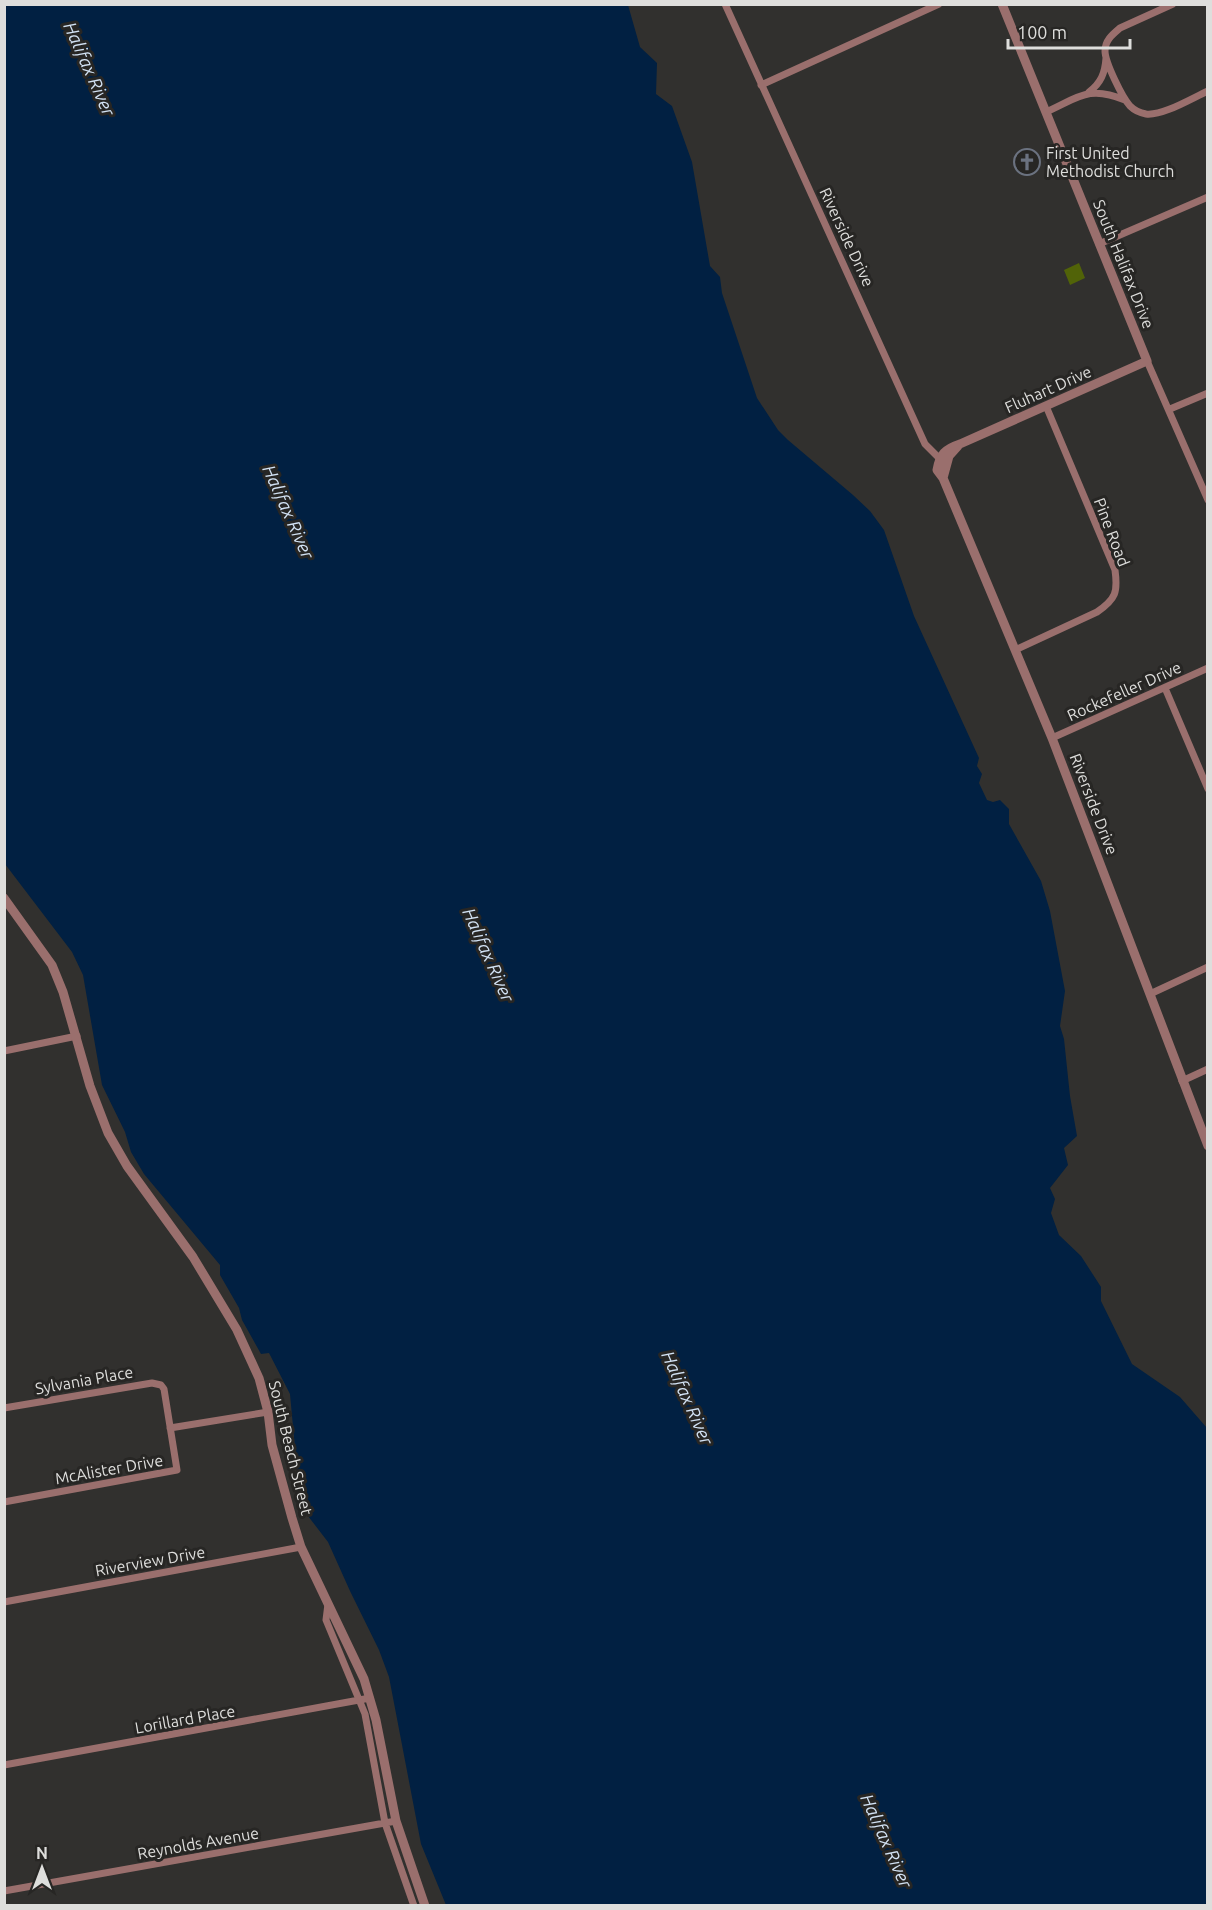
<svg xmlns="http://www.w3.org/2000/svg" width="1212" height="1910" font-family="Ubuntu,sans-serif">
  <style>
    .green { fill: #516308 }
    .water { fill: #012042 }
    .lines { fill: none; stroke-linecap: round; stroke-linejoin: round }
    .minor { stroke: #9a6f6d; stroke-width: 7 }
    .tertiary { stroke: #9a6f6d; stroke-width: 9 }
    .labels { text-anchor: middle; stroke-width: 6; stroke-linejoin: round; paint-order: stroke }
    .poi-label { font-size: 16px; fill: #dededc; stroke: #272624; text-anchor: start }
    .street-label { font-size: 16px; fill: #dededc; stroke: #272624 }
    .water-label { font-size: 18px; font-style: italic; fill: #d2e2f4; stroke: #272624 }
  </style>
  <rect width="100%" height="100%" fill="#31302e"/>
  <path class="green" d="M1079 263 1085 278 1070 285 1064 270Z"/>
  <path class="water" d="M5 4 628 5 640 47 657 63 656 94 672 106 692 162 710 266 720 277 722 293 757 398 778 430 788 440 853 495 870 511 884 530 914 616 979 758 977 766 982 774 979 783 987 800 993 802 1000 800 1009 809V824L1041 881 1050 911 1065 991 1060 1026 1064 1039 1070 1096 1077 1136 1064 1148 1068 1165 1050 1188 1055 1199 1051 1213 1059 1235 1081 1256 1101 1287V1301L1132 1364 1180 1397 1207 1428V1905H446L421 1844 389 1677 379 1650 350 1591 328 1542 308 1516 298 1481 290 1394 269 1353 261 1354 242 1320 239 1308 220 1275V1265L144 1174 131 1152 125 1132 102 1085 83 975 72 952 5 864Z"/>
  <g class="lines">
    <path class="minor" d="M725 4 925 444 939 458
      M1173 4 1120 28C1113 34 1105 40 1105 51 1105 62 1122 97 1130 106 1134 110 1141 113 1146 114 1163 116 1192 98 1208 91
      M761 85 939 4
      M1089 92C1101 83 1105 73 1106 58
      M1046 112C1079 97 1089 85 1125 100
      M1099 244 1208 197
      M1147 361 1208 500
      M1170 409 1208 393
      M1015 650 1097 612C1116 599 1118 592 1115 570L1046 406
      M1165 688 1208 789
      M1052 738 1208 668
      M1150 994 1208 967
      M4 1051 77 1036
      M1182 1081 1208 1069
      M4 1408 152 1383 161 1385 164 1389 177 1470 4 1502
      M170 1428 268 1412
      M4 1602 301 1547
      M328 1604 326 1620 365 1714 385 1823 414 1906
      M4 1765 370 1698
      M4 1891 396 1821"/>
    <path class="tertiary" d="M1002 4 1147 361 960 444C945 449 940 454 937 470L943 478 1052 738 1208 1146
      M943 478 949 456 958 446
      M4 898 52 965 63 992 90 1086 108 1133 127 1166 193 1257 237 1330 259 1378 268 1412 272 1445 292 1518 301 1547 364 1679 376 1720 396 1821 425 1906"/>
  </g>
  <defs>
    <symbol id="church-ring" viewBox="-11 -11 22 22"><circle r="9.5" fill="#272624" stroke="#6b7280" stroke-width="1.5"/><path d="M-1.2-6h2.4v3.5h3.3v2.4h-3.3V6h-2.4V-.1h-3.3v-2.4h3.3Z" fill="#6b7280"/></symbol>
  </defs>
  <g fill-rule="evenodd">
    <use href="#church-ring" x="1012" y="147" width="30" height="30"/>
  </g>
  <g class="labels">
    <g class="poi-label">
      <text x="1046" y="159">First United<tspan x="1046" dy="18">Methodist Church</tspan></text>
    </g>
    <g class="street-label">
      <text transform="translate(847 237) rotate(65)" y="6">Riverside Drive</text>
      <text transform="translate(1124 264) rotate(68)" y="6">South Halifax Drive</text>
      <text transform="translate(1048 389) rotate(-24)" y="6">Fluhart Drive</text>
      <text transform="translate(1112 532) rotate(69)" y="6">Pine Road</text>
      <text transform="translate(1124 691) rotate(-24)" y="6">Rockefeller Drive</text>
      <text transform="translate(1094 804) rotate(69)" y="6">Riverside Drive</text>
      <text transform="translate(84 1380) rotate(-10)" y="6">Sylvania Place</text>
      <text transform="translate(291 1448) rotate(76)" y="6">South Beach Street</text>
      <text transform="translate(109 1469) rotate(-10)" y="6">McAlister Drive</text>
      <text transform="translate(150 1561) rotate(-10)" y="6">Riverview Drive</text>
      <text transform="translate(185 1719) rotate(-10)" y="6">Lorillard Place</text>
      <text transform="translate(198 1843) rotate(-10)" y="6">Reynolds Avenue</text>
    </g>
    <g class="water-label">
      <text transform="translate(89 69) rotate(66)" y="6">Halifax River</text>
      <text transform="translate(288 512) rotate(66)" y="6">Halifax River</text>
      <text transform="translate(488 955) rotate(66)" y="6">Halifax River</text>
      <text transform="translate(687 1398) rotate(66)" y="6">Halifax River</text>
      <text transform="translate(886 1841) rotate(66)" y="6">Halifax River</text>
    </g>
  </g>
  <rect width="1212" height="1910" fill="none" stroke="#dededc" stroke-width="12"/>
  <g transform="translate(42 1868)" stroke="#272624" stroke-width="4.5" paint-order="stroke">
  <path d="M0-4.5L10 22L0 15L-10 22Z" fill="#dededc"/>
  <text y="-9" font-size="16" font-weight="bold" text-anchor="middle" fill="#dededc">N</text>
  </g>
  <path d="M1008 39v9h122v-9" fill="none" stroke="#dededc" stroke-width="3"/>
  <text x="1017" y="39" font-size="18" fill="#dededc" stroke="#272624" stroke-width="4.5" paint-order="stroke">100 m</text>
</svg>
